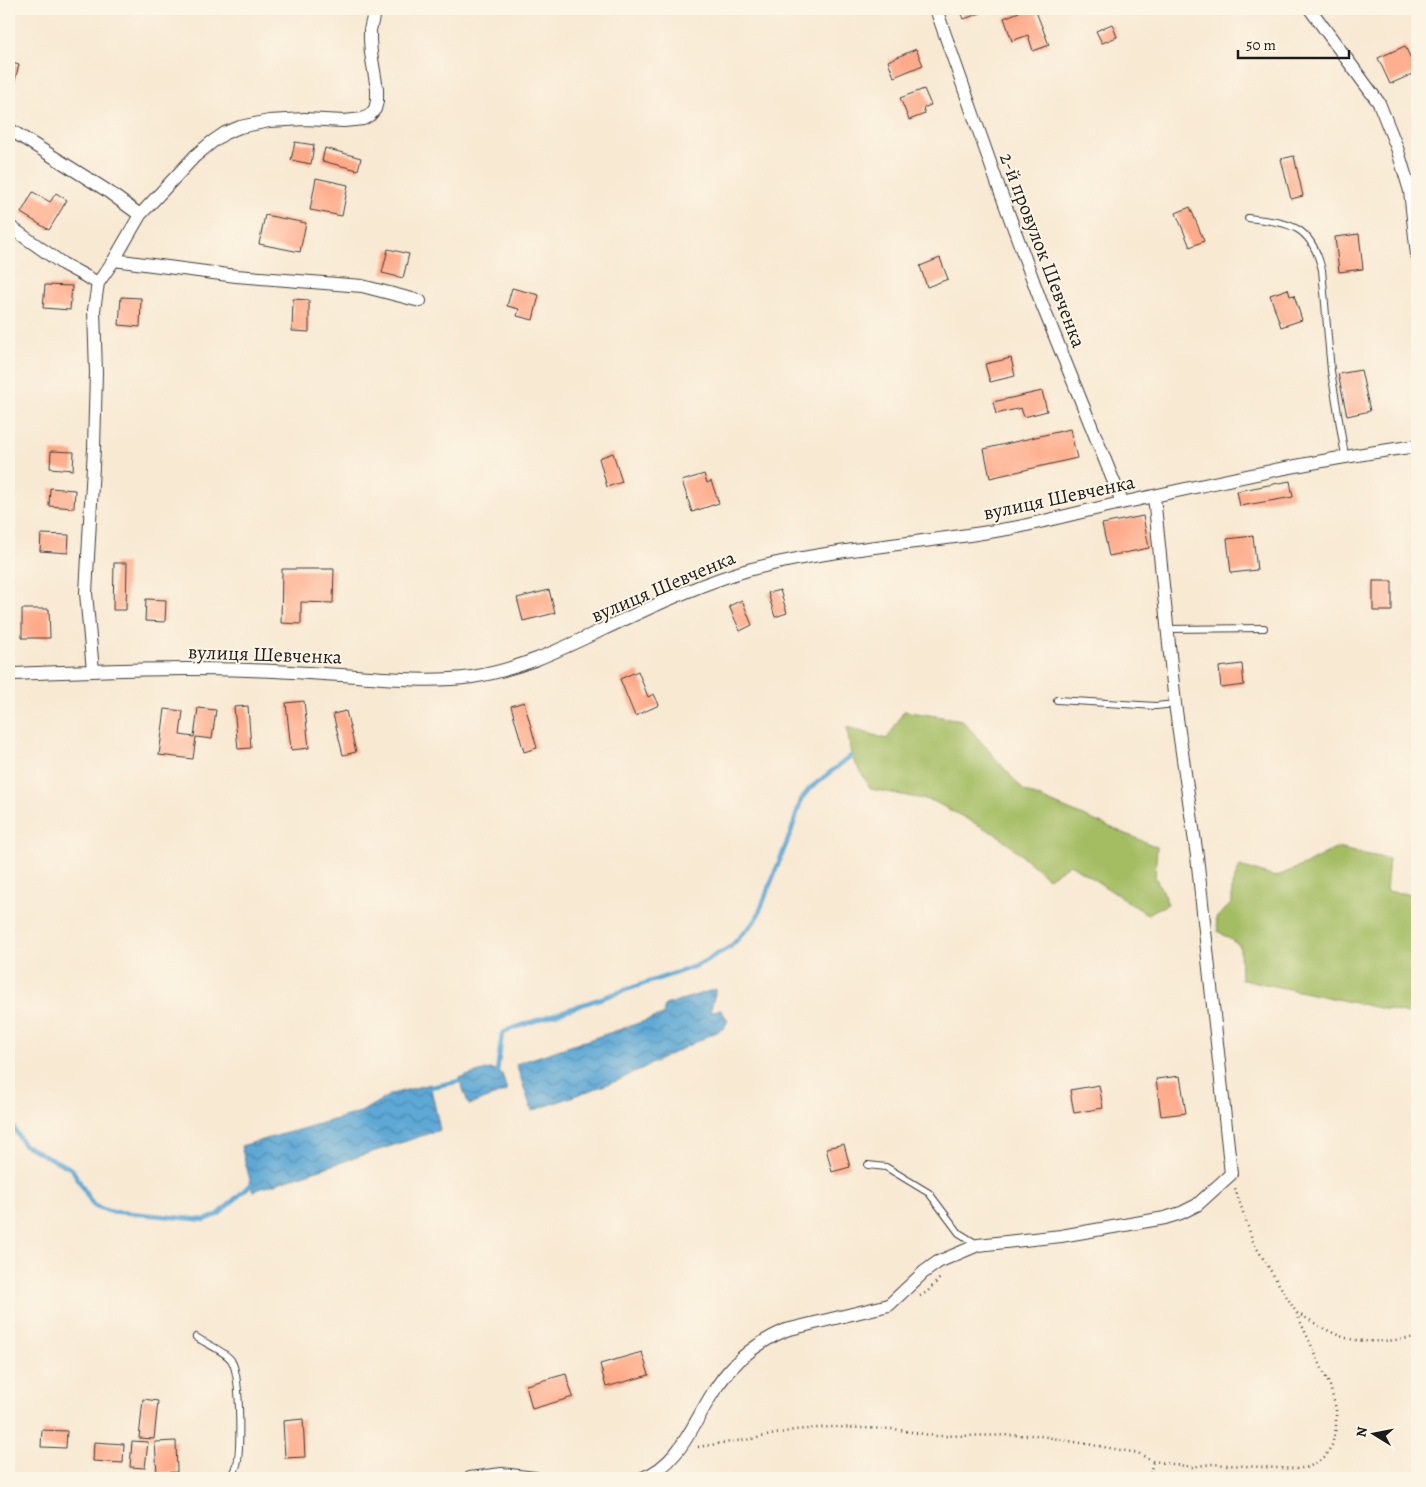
<svg xmlns="http://www.w3.org/2000/svg" width="1426" height="1487" font-family="Alegreya,serif">
  <style>
    .green { fill: #a4bd63; stroke: #606c40 }
    .water { fill: url(#water-waves); stroke: #3c6278 }
    .lines { fill: none; stroke-linecap: round; stroke-linejoin: round }
    .stream { stroke: #5da8d5; stroke-width: 4.5 }
    .building { fill: #feaa89 }
    .lane-casing { stroke: #3d3b37; stroke-width: 8 }
    .street-casing { stroke: #3d3b37; stroke-width: 14 }
    .path { stroke: #3d3b37; stroke-width: 2.5; stroke-dasharray: 1 4; stroke-linecap: butt }
    .lane { stroke: #fff; stroke-width: 6 }
    .street { stroke: #fff; stroke-width: 12 }
    .labels { text-anchor: middle; stroke-width: 4; stroke-linejoin: round; paint-order: stroke }
    .street-label { font-size: 20px; fill: #1c1c1c; stroke: #fcf5e5 }
  </style>
  <defs>
    <pattern id="water-waves" width="16" height="10" patternUnits="userSpaceOnUse" patternTransform="scale(1.25)"><rect width="16" height="10" fill="#5da8d5"/><path d="M0 5q4-4 8 0t8 0" fill="none" stroke="#4c88ac"/></pattern>
  </defs>
  <rect width="100%" height="100%" fill="#fcf5e5"/>
  <filter id="ink" filterUnits="userSpaceOnUse"><feTurbulence type="fractalNoise" baseFrequency=".02" numOctaves="2"/><feDisplacementMap in="SourceGraphic" scale="10" xChannelSelector="R" yChannelSelector="G"/><feConvolveMatrix kernelMatrix="1 2 1 2 8 2 1 2 1" color-interpolation-filters="sRGB"/></filter>
  <filter id="wash" filterUnits="userSpaceOnUse"><feTurbulence type="fractalNoise" baseFrequency=".0096" numOctaves="4" result="noise"/><feDisplacementMap in="SourceGraphic" scale="20" xChannelSelector="R" yChannelSelector="G"/><feGaussianBlur stdDeviation="1.12" result="paint"/><feColorMatrix in="noise" values="0 0 0 0 0 0 0 0 0 0 0 0 0 0 0 0 0 1.4 0 .05"/><feComposite in="paint" operator="in"/></filter>
  <g filter="url(#wash)">
    <rect width="100%" height="100%" fill="#f8e9d3"/>
    <path class="green" d="M904 711 962 720 1024 791 1157 847 1155 876 1168 904 1147 914 1070 864 1048 878 999 836 933 801 871 789 851 756 847 727 887 739Z
      M1336 848 1389 859 1386 891 1417 895V1016L1241 979 1240 946 1218 931 1216 918 1232 903V885L1240 866 1275 877 1304 865Z"/>
    <path class="water" d="M716 989 710 1013 720 1009 728 1020 724 1028 619 1080 532 1111 516 1064 663 1015 665 1005Z
      M490 1069 502 1074 507 1091 469 1105 459 1078Z
      M430 1084 440 1130 253 1191 241 1146 361 1112 391 1094Z"/>
    <g class="lines">
      <path class="stream" d="M497 1072 502 1034 508 1030 696 966 730 947 756 920 791 832 801 800 809 789 851 756
        M431 1087 460 1081
        M9 1120 24 1145 72 1169 93 1205 108 1211 205 1220 219 1214 251 1184"/>
    </g>
    <g id="blocks">
      <path class="building" d="M960 9H981L983 12 964 19Z
        M1018 9H1035L1049 45 1033 51 1028 35 1012 41 1004 18 1019 12Z
        M1112 24 1117 37 1102 43 1096 31Z
        M1405 46 1417 72 1390 84 1378 58Z
        M916 49 923 65 894 77 888 61Z
        M9 62 19 65 14 83 9 81Z
        M924 89 931 105 923 108 925 114 909 120 900 98Z
        M295 142 314 145 311 164 291 160Z
        M325 148 361 158 358 170 322 161Z
        M1294 156 1303 196 1291 199 1281 159Z
        M316 178 348 185 342 216 310 210Z
        M33 192 50 202 56 193 67 200 49 230 21 213Z
        M1190 207 1204 241 1190 247 1176 213Z
        M265 215 306 223 300 252 259 244Z
        M1359 234 1363 269 1339 272 1335 237Z
        M388 249 409 254 403 278 382 273Z
        M940 258 948 279 927 287 920 266Z
        M45 285 72 286 70 310 43 308Z
        M512 288 539 295 533 320 517 316 519 309 507 306Z
        M1288 289 1290 296 1294 295 1302 320 1281 327 1270 295Z
        M121 297 141 298 140 327 119 325Z
        M293 299 309 300V332L292 331Z
        M1011 358 1015 376 990 382 985 364Z
        M1361 370 1370 411 1347 416 1338 374Z
        M1042 391 1047 411 1024 417 1021 408 996 414 993 402Z
        M1070 429 1077 458 990 478 984 449Z
        M51 451 74 452 73 470 50 468Z
        M613 453 622 482 607 487 599 458Z
        M704 474 707 483 711 481 719 503 692 512 682 481Z
        M1290 481 1293 497 1240 506 1237 491Z
        M50 488 75 490 74 508 49 506Z
        M1143 516 1149 548 1109 556 1102 524Z
        M41 534 69 535 68 553 40 551Z
        M1253 536 1257 570 1231 573 1227 539Z
        M114 563H127L126 610H113Z
        M282 569H334L333 603 301 602V624L281 623Z
        M1373 581H1392V611H1373Z
        M549 590 555 613 523 621 517 598Z
        M780 590 787 613 775 617 768 593Z
        M146 599 166 600 165 622 145 621Z
        M742 600 752 625 740 631 729 606Z
        M22 609H49L50 638H22Z
        M1242 664 1244 685 1221 688 1219 667Z
        M638 671 648 697 654 694 659 705 635 716 620 679Z
        M304 701 309 748 291 750 286 703Z
        M524 702 537 748 524 752 511 706Z
        M248 706 251 748 238 749 234 707Z
        M198 708 216 710 212 739 196 737 193 759 159 755 165 709 183 711 180 735 194 737Z
        M346 711 356 752 343 755 333 714Z
        M1180 1076 1186 1113 1161 1116 1156 1079Z
        M1099 1085 1103 1108 1074 1113 1070 1090Z
        M844 1144 850 1167 832 1172 826 1148Z
        M642 1352 649 1375 606 1387 600 1364Z
        M566 1374 573 1397 532 1409 526 1385Z
        M143 1399 158 1401 154 1439 139 1438Z
        M303 1419 305 1457 285 1458 283 1421Z
        M42 1430 67 1431 66 1448 41 1447Z
        M132 1441 148 1442 145 1468 130 1467Z
        M176 1441 177 1472 157 1473 155 1442Z
        M94 1442 124 1444 123 1463 93 1461Z"/>
    </g>
  </g>
  <g filter="url(#ink)">
    <use href="#blocks" fill-opacity="0" stroke="#3d3b37" stroke-width="1"/>
    <g class="lines">
      <defs>
        <path id="lane" d="M1248 218C1290 223 1311 224 1322 270L1331 371 1345 456
          M1167 629 1264 628
          M1057 700 1156 706 1175 704
          M868 1165 886 1167 929 1193 959 1233 977 1244
          M196 1337C205 1343 226 1352 231 1360 241 1374 240 1442 238 1460 237 1467 234 1473 231 1478"/>
        <path id="street" d="M936 9 999 188 1041 302 1122 502
          M1310 9 1379 103 1397 148 1410 191 1417 255
          M9 129 106 190 140 215
          M9 226 63 264 98 283
          M114 260 236 276 362 286 420 301
          M93 671 86 593 94 448 96 373 94 310 98 283 114 260 140 215 195 156 212 142 225 133 240 127 269 121 305 119 344 121 363 119 370 115 375 109 377 101V89L371 53 370 40V30L375 9
          M9 674C88 671 168 667 248 670 284 671 320 674 356 676 395 679 434 682 472 677 531 668 580 639 634 615 671 598 709 581 748 570 835 547 925 544 1013 528 1051 520 1088 510 1126 502 1222 481 1319 459 1417 446
          M470 1478 502 1474 535 1478
          M642 1478C682 1464 695 1417 718 1385 735 1360 758 1342 786 1330L889 1305 924 1272 938 1262 978 1245 1061 1236 1165 1218 1181 1213 1197 1205 1231 1174 1197 856 1175 704 1154 496"/>
      </defs>
      <use href="#lane" class="lane-casing"/>
      <use href="#street" class="street-casing"/>
      <path class="path" d="M920 1296 927 1292 941 1277
        M1297 1313C1314 1322 1332 1335 1350 1339 1373 1344 1395 1340 1417 1337
        M698 1447 757 1438 794 1430 831 1427 894 1429 935 1436 1035 1435 1138 1453 1153 1461 1192 1467 1211 1464 1295 1469 1309 1467 1324 1458 1332 1445 1336 1428V1409L1330 1386 1296 1312 1253 1242 1235 1188
        M1149 1478 1153 1461"/>
      <use href="#lane" class="lane"/>
      <use href="#street" class="street"/>
    </g>
  </g>
  <g class="labels">
    <g class="street-label">
      <text transform="translate(1043 250) rotate(69)" y="7">2-й провулок Шевченка</text>
      <text transform="translate(1059 497) rotate(-12)" y="7">вулиця Шевченка</text>
      <text transform="translate(663 586) rotate(-23)" y="7">вулиця Шевченка</text>
      <text transform="translate(265 654) rotate(2)" y="7">вулиця Шевченка</text>
    </g>
  </g>
  <rect width="1426" height="1487" fill="none" stroke="#fcf5e5" stroke-width="30"/>
  <g transform="translate(1374 1434) rotate(280)" stroke="#fcf5e5" stroke-width="4" paint-order="stroke">
  <path d="M0-4L9 19L0 12L-9 19Z" fill="#1c1c1c"/>
  <text y="-8" font-size="14" font-weight="bold" text-anchor="middle" fill="#1c1c1c">N</text>
  </g>
  <path d="M1238 50v8h111v-8" fill="none" stroke="#1c1c1c" stroke-width="2.5"/>
  <text x="1246" y="50" font-size="15" fill="#1c1c1c" stroke="#fcf5e5" stroke-width="4" paint-order="stroke">50 m</text>
</svg>
